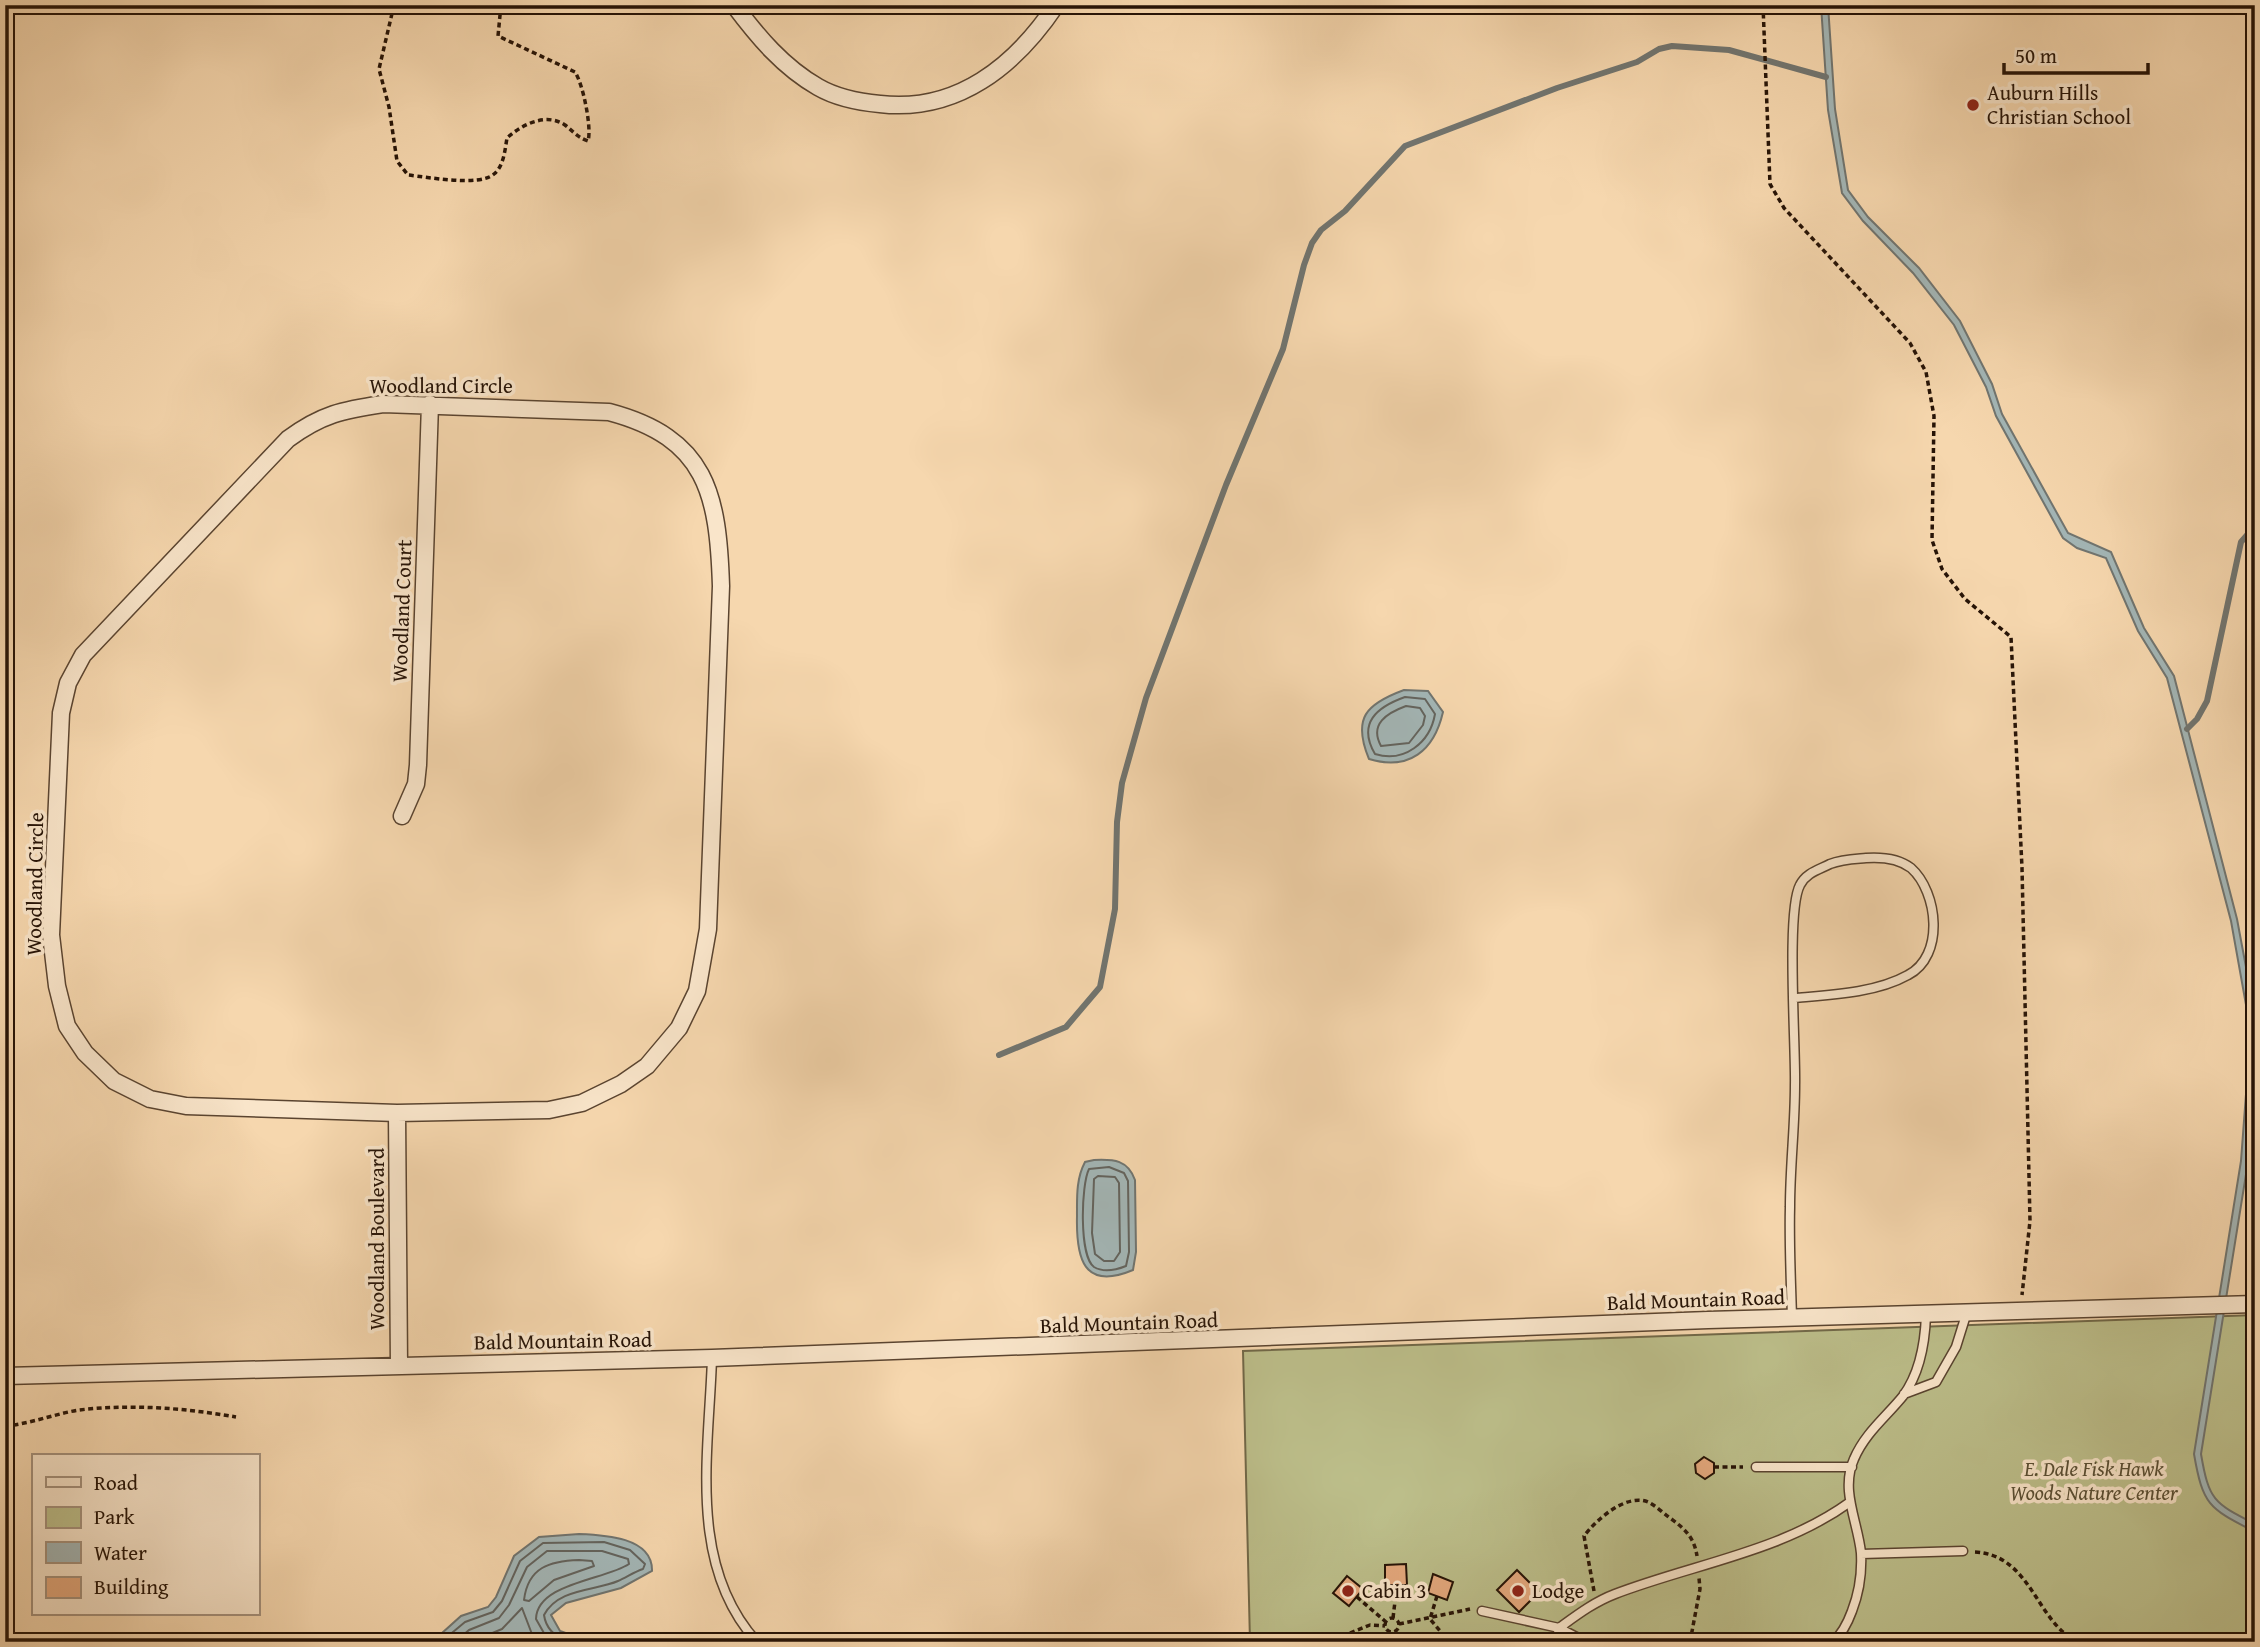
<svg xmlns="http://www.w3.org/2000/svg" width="2260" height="1647" font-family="'Gentium Book Plus',serif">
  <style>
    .green { fill: #bcbe8a; stroke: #716848; stroke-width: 2 }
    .water { fill: #a3b6b6; stroke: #717570; stroke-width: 2 }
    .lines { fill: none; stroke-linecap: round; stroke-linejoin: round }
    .shore { stroke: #64645e; stroke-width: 2 }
    .stream { stroke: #717570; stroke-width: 6 }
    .building { fill: #e5a97e; stroke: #261306; stroke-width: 2 }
    .service-casing { stroke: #5a4430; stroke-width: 11 }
    .minor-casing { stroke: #5a4430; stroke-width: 19 }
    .path { stroke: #261306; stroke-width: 3.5; stroke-dasharray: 5 3.5; stroke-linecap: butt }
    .service { stroke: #f9e5ca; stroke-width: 8 }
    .minor { stroke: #f9e5ca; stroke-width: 16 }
    .poi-dot { fill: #8f2418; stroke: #f9e5ca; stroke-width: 2.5 }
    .labels { text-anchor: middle; stroke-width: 7; stroke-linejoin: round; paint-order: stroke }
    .poi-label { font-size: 21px; fill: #261306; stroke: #f9e5ca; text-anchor: start }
    .street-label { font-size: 21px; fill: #261306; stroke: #f9e5ca }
    .park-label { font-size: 21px; font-style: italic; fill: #5a4f34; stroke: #f9e5ca }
  </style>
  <rect width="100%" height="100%" fill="#f6d7ae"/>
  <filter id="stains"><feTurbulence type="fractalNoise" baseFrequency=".00286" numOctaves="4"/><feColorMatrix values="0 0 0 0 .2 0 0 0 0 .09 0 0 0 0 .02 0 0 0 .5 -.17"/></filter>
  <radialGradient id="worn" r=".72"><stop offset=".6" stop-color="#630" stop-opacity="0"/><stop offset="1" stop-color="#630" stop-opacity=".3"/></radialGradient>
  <path class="green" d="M2255 1315V1642H1250L1243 1351Z"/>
  <path class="water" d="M1821 5H1828L1835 109 1848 190 1868 217 1919 268 1960 321 1992 384 2002 414 2068 533 2111 552 2144 628 2174 676 2237 919 2255 1015V1084L2248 1162 2201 1454C2209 1501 2214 1503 2255 1524V1532C2209 1508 2203 1506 2194 1454L2241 1161 2246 1094 2253 1044 2231 921 2167 678 2138 631 2106 558 2077 548 2063 538 1996 416 1986 387 1954 325 1913 273 1863 221 1842 193 1828 110Z
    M1404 690 1428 691 1443 712C1434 751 1409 771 1369 759 1352 718 1366 704 1404 690Z
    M1094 1160C1114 1159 1128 1160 1135 1180L1136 1252 1133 1270C1083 1291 1076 1258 1077 1216 1077 1197 1076 1179 1085 1162Z
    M579 1534C604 1535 653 1537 652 1571L621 1588 566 1603 551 1615 560 1631 591 1642H432L461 1616 488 1607 496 1597 514 1556 539 1537Z"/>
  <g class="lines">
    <path class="shore" d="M1405 697 1425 699 1435 714C1430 743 1404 763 1375 754 1357 723 1377 707 1405 697Z
      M1406 706 1420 708 1425 716 1423 725 1409 743 1381 746C1369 724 1387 713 1406 706Z
      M1109 1167 1124 1173 1128 1181 1129 1252 1126 1266C1116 1270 1104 1273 1094 1267 1079 1256 1081 1185 1089 1169Z
      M1098 1176 1115 1177 1119 1183 1120 1252 1114 1261H1104L1095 1254 1092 1233 1094 1179Z
      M579 1560 592 1561 594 1566 554 1580 529 1601 524 1600C528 1567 550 1561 579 1560Z
      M441 1642 465 1622 493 1612 502 1601 520 1561 543 1543 604 1542 630 1550 645 1564 643 1569C634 1572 627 1577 618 1581 595 1591 558 1588 544 1615 546 1629 555 1637 568 1642
      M455 1642 469 1630 499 1618 509 1605 527 1567 547 1551H602L628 1559 629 1564C605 1580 537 1583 536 1619L549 1642
      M471 1642 502 1629 522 1608 535 1642"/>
    <path class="stream" d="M2187 729 2197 719 2207 701 2241 542 2255 526
      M999 1055 1066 1027 1100 987 1115 909 1117 822 1122 783 1146 698 1226 485 1283 349 1304 265 1312 243 1321 230 1345 211 1405 146 1557 88 1637 62 1659 49 1672 46 1729 50 1826 77"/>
  </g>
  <path class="building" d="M1704 1457 1714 1463V1473L1705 1479 1696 1473 1695 1464Z
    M1406 1564 1407 1585H1385V1565Z
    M1517 1570 1539 1592 1519 1612 1497 1590Z
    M1433 1574 1453 1582 1447 1600 1428 1593Z
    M1347 1576 1363 1589 1349 1606 1333 1593Z"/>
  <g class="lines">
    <defs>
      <path id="service" d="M1792 1318C1791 1281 1789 1244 1790 1207 1790 1166 1795 1126 1795 1085 1796 1047 1786 911 1800 885 1806 873 1818 870 1830 864 1842 859 1853 859 1866 858 1881 857 1898 858 1911 868 1938 892 1945 956 1908 975 1876 993 1830 995 1795 998
        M712 1358C709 1453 687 1565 757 1642
        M1904 1394 1936 1382 1956 1347 1966 1315
        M1756 1467H1852
        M1861 1554 1963 1551
        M1482 1611 1559 1628 1586 1642
        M1556 1642 1559 1628C1577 1615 1594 1602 1615 1594 1693 1564 1781 1552 1850 1502
        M1833 1642C1842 1634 1848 1622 1852 1611 1859 1593 1862 1572 1861 1553 1858 1522 1840 1490 1854 1459 1865 1433 1886 1417 1903 1396 1920 1373 1925 1343 1926 1315"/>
      <path id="minor" d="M734 5C758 37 783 67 818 87 837 98 858 102 880 104 957 113 1015 66 1056 5
        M383 404 609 412C707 438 718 494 721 586L708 929 697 991 679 1028 647 1066 621 1084 582 1103 549 1110 397 1113 186 1106 150 1099 114 1081 85 1053 67 1026 57 986 51 935 61 713 68 683 83 655 288 439C322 414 343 410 383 404Z
        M402 816 416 784 418 765 430 404
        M397 1113 399 1366
        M5 1376 712 1358 1708 1320 2255 1304"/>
    </defs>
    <use href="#service" class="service-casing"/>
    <use href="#minor" class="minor-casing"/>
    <path class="path" d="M394 5 379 69 389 107 397 161 408 175C427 177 480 187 494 174 504 166 505 149 507 138 521 125 546 112 565 125 574 132 577 137 588 141 592 128 583 84 575 72L498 36 501 5
      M1763 5 1770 184 1784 208 1910 343 1926 372 1934 416 1932 540 1942 569 1965 599 2011 637 2022 868 2030 1221 2022 1295
      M5 1426C30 1424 54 1414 79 1410 131 1404 185 1408 236 1417
      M1714 1467H1743
      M1975 1552C2032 1555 2036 1623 2078 1642
      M1594 1591 1584 1536C1596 1520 1626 1493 1648 1502 1655 1505 1663 1513 1670 1518 1685 1529 1694 1537 1697 1556
      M1437 1596 1430 1619 1440 1631
      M1357 1597 1386 1622
      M1385 1625a7 7 0 1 1 14 0a7 7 0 1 1-14 0Z
      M1393 1618 1397 1585
      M1399 1624 1470 1609
      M1350 1633 1370 1625 1385 1626
      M1387 1642 1391 1632
      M1690 1642 1700 1589 1699 1578
      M2138 1642 2248 1635
      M2250 1642 2248 1635H2255"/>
    <use href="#service" class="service"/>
    <use href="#minor" class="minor"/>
  </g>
  <g class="poi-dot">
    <circle cx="1973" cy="105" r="7"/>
    <circle cx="1348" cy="1591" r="7"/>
    <circle cx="1518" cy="1591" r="7"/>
  </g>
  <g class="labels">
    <g class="poi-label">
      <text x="1987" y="100">Auburn Hills<tspan x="1987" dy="24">Christian School</tspan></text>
      <text x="1362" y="1598">Cabin 3</text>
      <text x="1532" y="1598">Lodge</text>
    </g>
    <g class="street-label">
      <text x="441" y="393">Woodland Circle</text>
      <text transform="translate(402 611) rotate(-88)" y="7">Woodland Court</text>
      <text transform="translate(35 884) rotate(-89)" y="7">Woodland Circle</text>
      <text transform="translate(377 1239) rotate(-90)" y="7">Woodland Boulevard</text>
      <text transform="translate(1696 1300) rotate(-2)" y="7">Bald Mountain Road</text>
      <text transform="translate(1129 1323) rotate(-2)" y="7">Bald Mountain Road</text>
      <text transform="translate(563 1341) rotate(-1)" y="7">Bald Mountain Road</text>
    </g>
    <g class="park-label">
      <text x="2094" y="1476">E. Dale Fisk Hawk<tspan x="2094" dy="24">Woods Nature Center</tspan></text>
    </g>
  </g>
  <rect width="2260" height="1647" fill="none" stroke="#f6d7ae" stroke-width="28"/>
  <rect x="7" y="7" width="2246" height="1633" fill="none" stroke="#261306" stroke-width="3.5"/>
  <rect x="14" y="14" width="2232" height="1619" fill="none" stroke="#261306" stroke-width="2"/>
  <rect x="32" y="1454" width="228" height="161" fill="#f9e5ca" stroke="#a5917c" stroke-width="2"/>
  <rect x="46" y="1477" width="35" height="10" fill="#f9e5ca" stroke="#a5917c" stroke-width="2"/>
  <text x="94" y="1490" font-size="21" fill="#261306">Road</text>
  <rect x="46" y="1507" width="35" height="21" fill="#bcbe8a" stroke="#a5917c" stroke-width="2"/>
  <text x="94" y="1524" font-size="21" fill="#261306">Park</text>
  <rect x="46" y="1542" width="35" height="21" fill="#a3b6b6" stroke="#a5917c" stroke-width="2"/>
  <text x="94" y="1560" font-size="21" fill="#261306">Water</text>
  <rect x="46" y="1577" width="35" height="21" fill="#e5a97e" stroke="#a5917c" stroke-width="2"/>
  <text x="94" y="1594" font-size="21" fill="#261306">Building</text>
  <path d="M2004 63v10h144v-10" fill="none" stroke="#261306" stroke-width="3.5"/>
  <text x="2015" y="63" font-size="21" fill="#261306" stroke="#f9e5ca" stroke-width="5" paint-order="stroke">50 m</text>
  <rect width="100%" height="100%" filter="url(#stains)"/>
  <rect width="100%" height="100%" fill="url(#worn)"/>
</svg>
